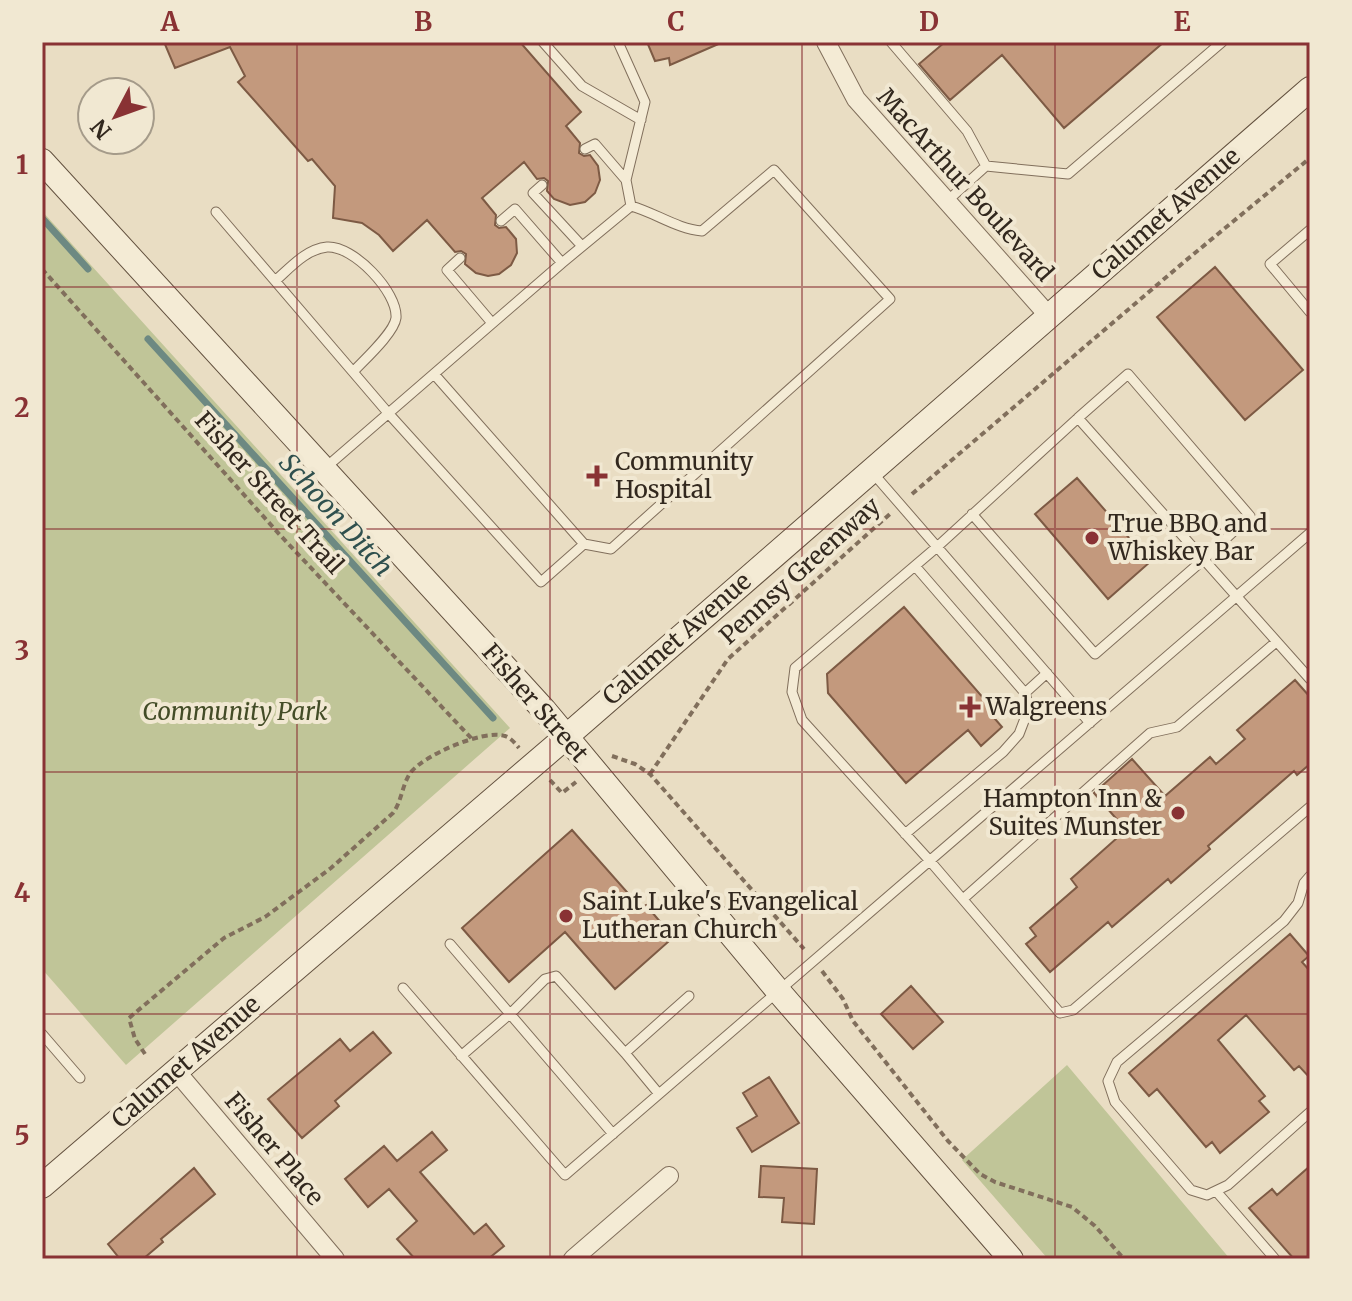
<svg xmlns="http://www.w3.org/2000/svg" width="1352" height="1301" font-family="Merriweather,serif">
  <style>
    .green { fill: #c0c598 }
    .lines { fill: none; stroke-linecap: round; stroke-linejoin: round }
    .stream { stroke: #6d8982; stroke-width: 7 }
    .building { fill: #c3997d; stroke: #7d5a44; stroke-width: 2 }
    .lane-casing { stroke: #816f5c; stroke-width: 11 }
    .street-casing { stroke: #816f5c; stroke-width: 20 }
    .secondary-casing { stroke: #63513f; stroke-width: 26 }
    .path { stroke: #816f5c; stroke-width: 4; stroke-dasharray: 6 4; stroke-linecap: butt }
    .lane { stroke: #f4ebd5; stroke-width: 9 }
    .street { stroke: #f4ebd5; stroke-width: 18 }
    .secondary { stroke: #f4ebd5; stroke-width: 24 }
    .grid { fill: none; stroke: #893234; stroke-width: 2; stroke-opacity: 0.55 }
    .poi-dot { fill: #893234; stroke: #f1e8d2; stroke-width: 3 }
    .labels { text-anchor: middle; stroke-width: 8; stroke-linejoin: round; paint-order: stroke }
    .street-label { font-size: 24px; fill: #32281e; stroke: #f1e8d2 }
    .poi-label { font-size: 24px; fill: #32281e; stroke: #f1e8d2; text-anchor: start }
    .park-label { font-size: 24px; font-style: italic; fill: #434c27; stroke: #f1e8d2 }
    .water-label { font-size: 26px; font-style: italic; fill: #2f504e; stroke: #f1e8d2 }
    .neatline { fill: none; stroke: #893234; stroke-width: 3 }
    .grid-label { font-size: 26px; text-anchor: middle; font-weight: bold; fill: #893234 }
  </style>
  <rect width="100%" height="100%" fill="#e9ddc3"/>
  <path class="green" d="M42 211 510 728 126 1065 42 969Z
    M1067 1065 1230 1259H1048L962 1160Z"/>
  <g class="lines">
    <path class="stream" d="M42 218 88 269
      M148 339 493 718"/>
  </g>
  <path class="building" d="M164 42H520L581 112 566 126 580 143 579 153 584 156 590 155 598 166 600 180 595 193 585 202 570 205 554 199 547 191 548 181 544 178 537 179 524 162 482 198 496 215 495 225 499 228 506 227 516 239 517 253 511 265 499 274 488 276 476 273 465 264 466 254 461 251 455 252 427 220 393 251 379 235 362 223 333 218 335 186 312 159 308 161 238 82 245 76 230 47 175 68Z
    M647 42H723L670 65 669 58 655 61Z
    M945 42H1164L1064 128 1002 55 950 100 919 64Z
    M1215 267 1303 370 1245 420 1157 317Z
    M1077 478 1150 562 1108 599 1035 514Z
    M904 607 992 708 989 712 1002 727 981 746 968 730 906 783 828 693 827 674Z
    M1295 680 1310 697V764L1297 775 1294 771 1208 846 1210 849 1171 883 1168 879 1112 927 1108 922 1050 972 1026 944 1036 936 1030 928 1077 887 1071 879 1126 830 1094 793 1132 759 1165 796 1210 757 1216 764 1245 739 1237 730Z
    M572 830 641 908 646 905 662 924 656 929 668 942 615 989 565 932 509 982 462 928Z
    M1290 934 1309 956 1302 962 1310 971V1078L1299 1066 1294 1070 1246 1015 1218 1040 1265 1096 1259 1101 1269 1112 1220 1153 1212 1142 1206 1147 1157 1089 1149 1096 1129 1073Z
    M911 986 943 1022 913 1049 881 1014Z
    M373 1032 391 1053 335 1101 339 1106 302 1138 268 1099 340 1039 350 1051Z
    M769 1077 799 1123 752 1152 737 1128 757 1116 743 1093Z
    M432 1132 447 1150 420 1172 474 1234 486 1224 504 1246 488 1259H415L397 1239 417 1221 389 1189 368 1207 345 1179 384 1146 397 1161Z
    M761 1166 817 1169 814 1224 782 1222 784 1198 759 1197Z
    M1310 1166V1259H1294L1249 1208 1272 1189 1277 1195Z
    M194 1168 215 1194 161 1239 163 1242 143 1259H120L108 1244Z"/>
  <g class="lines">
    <defs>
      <path id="lane" d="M543 42 582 86 641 120
        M618 42 645 102 626 180
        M891 42 967 131 986 166
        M585 149 595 144 626 180 631 206
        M542 185 533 193 581 245
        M946 202 986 166 1068 174 1222 42
        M216 212 389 414 541 582 584 544 611 549 890 299 774 170 702 231C677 229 656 213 631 206L562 263 324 469
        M501 221 515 209 562 263
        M1310 230 1270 264 1310 312
        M460 258 447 270 492 323
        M275 281C290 268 306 249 327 247 353 245 398 292 396 318 394 333 364 360 353 372
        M434 374 584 544
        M872 472 1090 723
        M972 514 1095 654 1203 560 1250 516 1128 374 1078 418
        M915 566 1025 693
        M1310 679 1078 418 937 547 795 668 792 692 802 720 930 861 1060 1013 1073 1010 1310 807
        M905 834 1003 752 1019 734 1029 708 1025 693 1047 673
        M1310 876 1304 883 1298 903 1284 921 1117 1062 1108 1081 1115 1102 1191 1190 1207 1195 1228 1185 1310 1112
        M963 899 1150 733 1177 727 1276 642
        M450 944 613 1134
        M403 988 565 1175 1310 533
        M42 1034 80 1078
        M625 1053 659 1094
        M461 1056 511 1013 545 979 556 976 625 1053 689 996
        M1216 1191 1275 1259"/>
      <path id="street" d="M826 42 856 99 1048 315
        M176 1071 335 1259
        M573 1259 669 1176"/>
      <path id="secondary" d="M42 161 544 710 779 992 1011 1259
        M42 1186 567 736 1310 89"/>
    </defs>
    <use href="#lane" class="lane-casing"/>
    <use href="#street" class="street-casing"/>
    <use href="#secondary" class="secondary-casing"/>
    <path class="path" d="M42 269 280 535 472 739
      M912 494 1184 262 1310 158
      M612 756 635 764 650 774 804 949
      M650 774 728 659 891 513
      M550 780 562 793 576 782
      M822 971 843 999 853 1021 948 1141 980 1174 995 1182 1072 1207 1095 1226 1124 1259
      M145 1054 135 1039 129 1018 224 938 265 917 331 868 393 813C402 801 402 784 411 772 425 755 483 729 505 736 511 738 515 743 519 748"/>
    <use href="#lane" class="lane"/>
    <use href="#street" class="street"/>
    <use href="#secondary" class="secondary"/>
  </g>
  <path class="grid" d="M297 42V1259M550 42V1259M802 42V1259M1055 42V1259M42 287H1310M42 529H1310M42 772H1310M42 1014H1310"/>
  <g class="poi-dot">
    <path d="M593 464h8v8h8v8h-8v8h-8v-8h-8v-8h8z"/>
    <circle cx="1092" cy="538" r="8"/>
    <path d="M966 695h8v8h8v8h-8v8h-8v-8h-8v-8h8z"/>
    <circle cx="1178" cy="813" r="8"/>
    <circle cx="566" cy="916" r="8"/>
  </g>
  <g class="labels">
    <g class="street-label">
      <text transform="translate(965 185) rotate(48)" y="8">MacArthur Boulevard</text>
      <text transform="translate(1166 214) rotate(-41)" y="8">Calumet Avenue</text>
      <text transform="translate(269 493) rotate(48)" y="8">Fisher Street Trail</text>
      <text transform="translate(800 571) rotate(-42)" y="8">Pennsy Greenway</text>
      <text transform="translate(677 639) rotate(-41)" y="8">Calumet Avenue</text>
      <text transform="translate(535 703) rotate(49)" y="8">Fisher Street</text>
      <text transform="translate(186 1062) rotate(-41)" y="8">Calumet Avenue</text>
      <text transform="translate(274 1149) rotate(50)" y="8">Fisher Place</text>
    </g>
    <g class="poi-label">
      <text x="615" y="470">Community<tspan x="615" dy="28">Hospital</tspan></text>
      <text x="1108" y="532">True BBQ and<tspan x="1108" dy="28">Whiskey Bar</tspan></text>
      <text x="986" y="715">Walgreens</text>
      <text x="1162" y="807" text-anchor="end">Hampton Inn &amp;<tspan x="1162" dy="28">Suites Munster</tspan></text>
      <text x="582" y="910">Saint Luke's Evangelical<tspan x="582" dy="28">Lutheran Church</tspan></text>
    </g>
    <g class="park-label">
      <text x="235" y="720">Community Park</text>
    </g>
    <g class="water-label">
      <text transform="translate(336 515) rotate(48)" y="9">Schoon Ditch</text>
    </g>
  </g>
  <rect width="1352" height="1301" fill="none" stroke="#f1e8d2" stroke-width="88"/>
  <g transform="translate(116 116) rotate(229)"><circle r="38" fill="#f1e8d2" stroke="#a59b8a" stroke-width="2"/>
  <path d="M0-6L14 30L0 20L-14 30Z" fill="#893234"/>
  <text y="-12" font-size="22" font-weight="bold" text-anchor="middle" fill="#32281e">N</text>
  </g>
  <rect x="44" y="44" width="1264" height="1213" class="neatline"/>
  <g class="grid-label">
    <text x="170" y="31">A</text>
    <text x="423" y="31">B</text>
    <text x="676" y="31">C</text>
    <text x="929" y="31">D</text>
    <text x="1182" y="31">E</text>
    <text x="22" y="174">1</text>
    <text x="22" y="417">2</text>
    <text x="22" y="660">3</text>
    <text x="22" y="902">4</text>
    <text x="22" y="1145">5</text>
  </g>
</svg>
